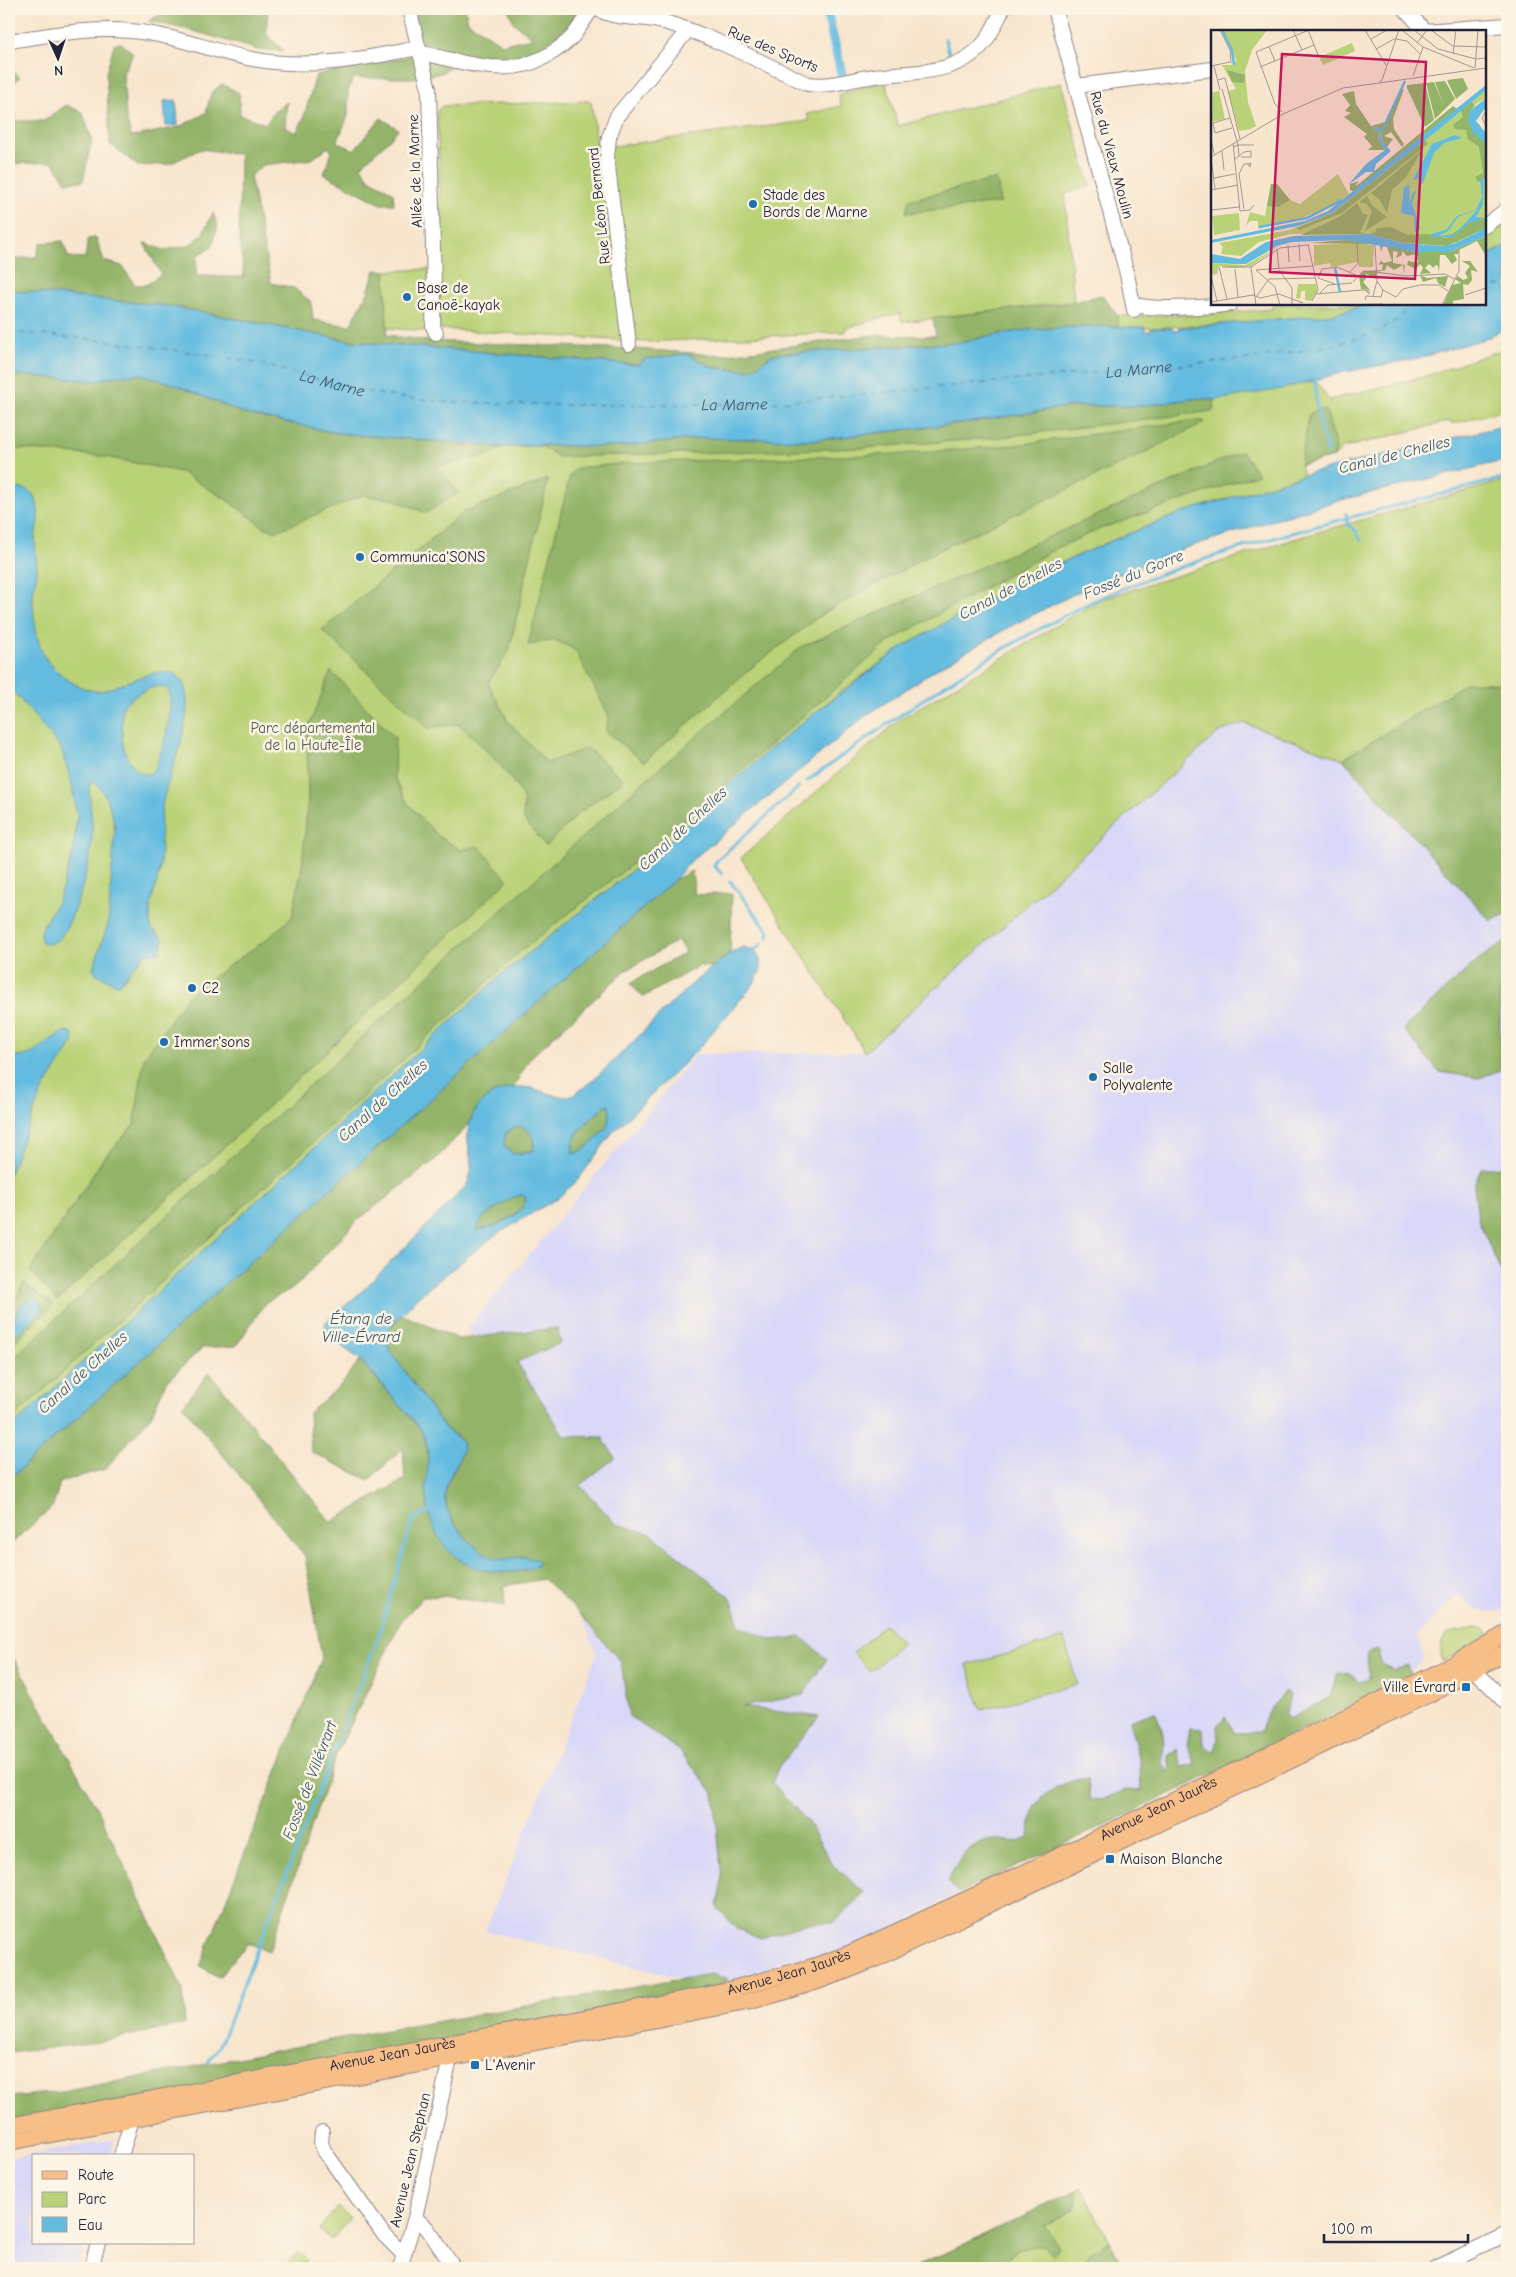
<svg xmlns="http://www.w3.org/2000/svg" width="1516" height="2277" font-family="'Comic Neue',sans-serif">
  <style>
    .built { fill: #d8d7f8 }
    .green { fill: #bad277; stroke: #6e7a59 }
    .forest { fill: #93b468; stroke: #5a6b52 }
    .water { fill: #63bce0; stroke: #426f8e; fill-rule: evenodd }
    .lines { fill: none; stroke-linecap: round; stroke-linejoin: round }
    .stream { stroke: #63bce0; stroke-width: 3 }
    .canal { stroke: #63bce0; stroke-width: 10 }
    .ferry { stroke: #395875; stroke-width: 1; stroke-dasharray: 6 5; stroke-linecap: butt }
    .minor-casing { stroke: #8d8484; stroke-width: 16 }
    .major-casing { stroke: #8d8484; stroke-width: 18 }
    .minor { stroke: #fff; stroke-width: 14 }
    .major { stroke: #f7be88; stroke-width: 16 }
    .poi-dot { fill: #1f6fb2; stroke: #fcf5e5; stroke-width: 2 }
    .labels { text-anchor: middle; stroke-width: 5; stroke-linejoin: round; paint-order: stroke }
    .street-label { font-size: 15px; fill: #22223b; stroke: #fcf5e5 }
    .poi-label { font-size: 15px; fill: #22223b; stroke: #fcf5e5; text-anchor: start }
    .park-label { font-size: 15px; fill: #50574d; stroke: #fcf5e5 }
    .water-label { font-size: 16px; font-style: italic; fill: #395875; stroke: #fcf5e5 }
    .inset-river { fill: none; stroke: #63bce0; stroke-width: 2.5 }
    .inset-road { fill: none; stroke: #a29793; stroke-width: 1 }
    .view { fill: #c2185b; fill-opacity: 0.15; stroke: #c2185b; stroke-width: 2.5 }
    .inset-edge { fill: none; stroke: #22223b; stroke-width: 2.5 }
  </style>
  <rect width="100%" height="100%" fill="#fcf5e5"/>
  <filter id="ink" filterUnits="userSpaceOnUse"><feTurbulence type="fractalNoise" baseFrequency=".02" numOctaves="2"/><feDisplacementMap in="SourceGraphic" scale="10" xChannelSelector="R" yChannelSelector="G"/><feConvolveMatrix kernelMatrix="1 2 1 2 8 2 1 2 1" color-interpolation-filters="sRGB"/></filter>
  <filter id="wash" filterUnits="userSpaceOnUse"><feTurbulence type="fractalNoise" baseFrequency=".0096" numOctaves="4" result="noise"/><feDisplacementMap in="SourceGraphic" scale="20" xChannelSelector="R" yChannelSelector="G"/><feGaussianBlur stdDeviation="1.12" result="paint"/><feColorMatrix in="noise" values="0 0 0 0 0 0 0 0 0 0 0 0 0 0 0 0 0 1.4 0 .05"/><feComposite in="paint" operator="in"/></filter>
  <g filter="url(#wash)">
    <rect width="100%" height="100%" fill="#f8e5cd"/>
    <path class="built" d="M1244 723 1343 759 1491 921 1507 913V1608L1496 1611H1478L1458 1595 1417 1636 1424 1657 1415 1668 1410 1671 1411 1677 1135 1811 959 1893 865 1943 723 1988 485 1931 597 1654 468 1328 696 1054 865 1052 1219 732Z
      M115 2139 110 2156H34V2243H85L78 2268H9V2159Z"/>
    <path class="green" d="M885 81 898 126 1061 83 1090 186 1065 194 1074 302 902 322 900 313 845 328V332L646 342 441 329 438 315 441 220 437 111 442 106 591 101 597 148 809 121 807 114 841 106 839 94Z
      M1507 221V245L1485 257V237Z
      M429 269 427 331 387 328 385 271Z
      M1273 304H1370C1351 310 1332 315 1312 317 1293 319 1275 317 1257 322L1152 328 1118 327V316L1198 315 1272 309Z
      M1507 348V409L1452 424 1451 421 1342 448 1334 457 1300 465 1303 475 1181 513 1118 538 1014 584 901 648 839 693 718 793 673 838 500 976 9 1430V374L414 439 503 447 814 440 972 422 1072 406 1215 400 1316 381 1329 400 1426 376Z
      M1507 480V913L1491 921 1343 759 1244 723 1219 732 865 1052 741 858 900 719 1099 600 1304 536Z
      M885 1624 902 1643 870 1672 853 1653Z
      M1476 1628H1483L1490 1634 1442 1662C1438 1629 1449 1634 1476 1628Z
      M1064 1638 1077 1684 981 1710 967 1665Z
      M1081 2187 1123 2268H915L1077 2190Z
      M337 2207 350 2218 331 2240 319 2230Z
      M298 2252 307 2260 300 2268H288L290 2265 288 2263Z"/>
    <path class="forest" d="M185 9H239L253 14 256 9H268L266 34 284 51 259 50 190 30 148 21 166 12Z
      M411 9H465L468 22 502 44 533 38 514 23 508 9H583L568 26 536 52 499 62 464 59 441 73 414 78H353L348 91V116L337 142 354 150 381 118 398 129 390 139 361 166 369 179 393 192 394 204H381L324 174 332 152 328 147 312 159 263 165 250 176 271 283 294 288 311 302 313 320 350 326 368 292 375 270 385 271 387 335 429 341 635 349 721 355 873 335 936 336 933 318 1074 302 1102 295 1118 316V327C1066 327 1014 328 964 342L773 354 751 370 714 368 687 354 646 359 638 365 351 341 169 306 9 290V259L36 257 41 243 63 241 68 257 85 258 88 239 96 238 104 261 122 266 135 285H146L161 274 144 243 164 250 188 246 202 235 213 213 218 226 211 248 197 255 196 276 244 277 239 230 240 154 201 149 169 164 138 166 110 144 106 74 114 44 121 43 133 53 123 73 126 117 131 137 179 127 206 113 211 93 222 84 239 93 240 115 266 124 274 112 287 102 285 127 296 133 303 120 316 75 410 56Z
      M11 70 20 77 11 86 16 121H44L66 105 82 112 92 139 83 181 66 182 53 162 9 164V72Z
      M997 179 1000 203 906 213 909 200Z
      M9 374 96 381 109 377 141 374 176 385 245 414 337 433 503 447 488 455 436 466 459 492 426 513 395 500 363 495 277 531 264 527 227 500 181 472 100 456 20 449 9 453Z
      M1199 398 1215 400 1213 411 994 438 862 448 559 457 539 445 615 447 704 438 814 440 972 422 1072 406H1140Z
      M1316 410H1326L1336 447 1334 457 1300 465 1309 415Z
      M1197 420 1205 422 1138 456 941 549 825 612 751 668 644 762 605 731 609 716 575 650 556 640 528 645 570 476 576 468 629 463 901 454 1016 445Z
      M1242 451 1258 474 1100 529 1057 548 890 641 636 861 522 950 9 1422V1362L424 980 641 784 801 647Z
      M548 479 509 651 488 683 508 721 547 763 587 748 624 780 580 812 546 846 523 819C523 814 524 808 524 803 519 780 476 740 459 724L428 728 322 630 464 512Z
      M331 671 395 738 394 777 408 804 439 837 462 850 478 846 508 880 276 1099 57 1301 30 1271 104 1158 134 1125 144 1058 189 994 267 939 292 917 302 867 308 797 307 731Z
      M1468 682 1507 684V913L1491 921 1343 759Z
      M692 871 695 895 732 893 730 953 712 967 699 966 643 997 630 983 685 953 678 940 625 971 530 1058 513 1088 495 1093 485 1100 476 1109 469 1124 436 1159 358 1220 295 1287 266 1302 236 1346 202 1348 166 1382 151 1416 105 1469 60 1482 53 1506 9 1546V1479L674 880Z
      M1507 940V985L1500 992V1070L1479 1078 1439 1072 1403 1029 1476 961Z
      M606 1105 609 1106C610 1112 610 1120 607 1126 601 1135 584 1152 573 1154 570 1129 592 1121 606 1105Z
      M521 1126C531 1129 536 1141 533 1151L513 1154 504 1146C504 1134 509 1128 521 1126Z
      M1507 1167V1276L1503 1277 1478 1219 1474 1185 1481 1168Z
      M522 1195 526 1198C525 1216 492 1228 476 1231L483 1217 511 1198Z
      M24 1283 53 1305 9 1347V1313Z
      M403 1315 459 1339 557 1328 561 1343 517 1362 564 1436 602 1437 615 1458 580 1485 616 1524 651 1534 731 1598 739 1626 772 1640 801 1637 827 1659 803 1695 742 1707 819 1717 779 1766 772 1783 808 1822 833 1865 865 1893 834 1922 809 1923 761 1938 737 1929 717 1907 722 1880 714 1794 680 1751 629 1716 621 1662 578 1612 544 1579 504 1586 505 1606 444 1596 423 1597 401 1621 336 1755 269 1951 248 1943 219 1977 200 1966 322 1658 305 1556 183 1406 209 1372 331 1522 405 1479 403 1448 369 1480 311 1452 309 1413 342 1384 360 1360 420 1429 427 1445 429 1462 426 1496 431 1520 489 1572 526 1570 523 1557C515 1558 505 1561 496 1559 475 1553 441 1516 445 1492 447 1479 459 1466 460 1457 461 1451 459 1443 459 1438L444 1427 389 1349C386 1332 390 1325 403 1315Z
      M9 1650 101 1816 183 1990 185 2024 97 2042 9 2053Z
      M1377 1650 1382 1664 1394 1671 1407 1665 1411 1677 1135 1811 959 1893 948 1882C956 1861 967 1844 991 1840 1009 1838 1010 1847 1029 1836 1030 1830 1030 1823 1032 1816 1038 1792 1066 1780 1088 1778L1090 1800 1106 1798 1125 1790 1141 1791 1140 1761 1129 1721 1155 1712C1165 1732 1165 1743 1162 1764L1168 1772 1170 1768 1168 1756 1177 1749 1182 1767 1195 1764 1187 1745 1190 1728 1203 1729 1204 1745 1214 1752 1218 1741 1217 1726 1225 1717 1235 1733 1260 1732 1267 1714 1285 1691 1290 1695 1285 1716 1290 1719 1330 1697 1337 1674 1349 1672 1360 1682 1369 1679 1367 1653Z
      M711 1974 728 1979 723 1988 9 2123V2097L62 2092 336 2039Z
      M1077 2190 1076 2207 1064 2216 1044 2225 1059 2246 1053 2254 1043 2245 1017 2249 1002 2268 996 2261 986 2262 989 2268H915Z
      M1109 2240 1123 2268H1075L1084 2264 1090 2252Z"/>
    <path class="water" d="M176 100 178 125 166 126 164 101Z
      M1507 245V326L1488 338 1415 359 1344 372 1282 389 1215 400 1199 398 1140 406H1072L972 422 814 440 704 438 615 447 539 445 503 447 337 433 245 414 176 385 141 374 109 377 96 381 9 374V290L169 306 351 341 638 365 645 359 687 354 714 368 751 370 773 354 964 342C1022 326 1084 326 1144 327L1146 331H1151V328H1172L1173 331H1178V328L1334 314 1366 304H1485V257Z
      M1507 425V460L1333 502 1261 524 1182 549 1084 589 1011 626 941 666 864 717 692 860 674 880 9 1479V1430L500 976 673 838 718 793 799 725 901 648 1014 584 1118 538 1181 513 1310 473Z
      M20 488C27 490 32 491 35 498 41 511 37 525 35 539 35 549 37 559 37 569 37 578 34 586 33 595 32 607 37 644 43 654 53 671 78 691 98 691 120 690 175 651 185 688 194 722 170 768 163 801 158 824 163 850 159 873 155 891 147 910 151 928L163 939 160 952 145 954 118 985 97 974 93 969 108 924 115 830C113 815 107 791 94 782L89 783C89 801 93 819 92 837 91 862 75 920 59 939 56 941 52 943 49 944L42 942 40 935 44 924 58 901 73 853 77 816 72 785 61 748 9 686V535C15 521 5 509 10 494ZM160 686 168 689C175 706 163 757 152 773L142 774C123 760 122 744 122 722 122 717 121 711 123 707 128 697 150 687 160 686Z
      M743 947 755 951 760 959 761 970 753 985 698 1049 612 1133 578 1180 558 1198 494 1236 426 1290 392 1324 387 1337 389 1349 444 1427 463 1443C463 1461 447 1474 445 1492 441 1517 474 1551 496 1558 504 1561 514 1557 522 1557 527 1557 533 1559 537 1560L539 1562 537 1566C517 1574 495 1574 474 1567 444 1556 429 1527 426 1496 424 1471 435 1454 420 1429 414 1419 403 1410 396 1401 384 1388 373 1372 361 1360 350 1351 326 1340 325 1323L361 1292 466 1186C481 1160 456 1141 476 1110 486 1093 512 1084 530 1088 546 1091 558 1100 574 1095 620 1061 656 1014 700 977 714 966 727 954 743 947ZM606 1105 609 1106C610 1112 610 1120 607 1126 601 1135 584 1152 573 1154 570 1130 592 1120 606 1105ZM521 1126C531 1129 536 1141 533 1151L513 1154 504 1146 505 1134 514 1127ZM522 1195 526 1198C525 1216 492 1229 477 1230L483 1217 511 1198Z
      M65 1031 72 1033 74 1041 41 1093 9 1175V1057C40 1058 40 1043 65 1031Z
      M34 1297 41 1304 43 1310 12 1338 9 1337V1331L21 1304Z"/>
    <g class="lines">
      <path class="stream" d="M945 39 951 59
        M1316 376C1313 403 1321 428 1328 453
        M1346 513 1348 525 1356 531 1361 540
        M807 781C885 725 962 669 1047 625 1063 617 1079 607 1096 600 1227 543 1369 514 1507 477
        M722 874 714 866 717 860 799 787
        M730 881 769 932 768 937
        M752 954 762 943
        M208 2062 220 2045 378 1638 413 1518 432 1511"/>
      <path class="canal" d="M826 9 842 75"/>
      <g class="ferry">
        <path d="M1485 287 1507 285"/>
        <path id="s1" d="M9 332 108 341 210 355 257 363 364 391 397 397 447 402 560 405 758 404 1246 359C1285 353 1360 345 1392 323 1400 318 1405 311 1410 304"/>
      </g>
    </g>
  </g>
  <g filter="url(#ink)">
    <g class="lines">
      <defs>
        <path id="minor" d="M409 9 429 89 434 286 433 326 436 333
          M597 9C616 20 643 16 664 22 711 35 762 63 808 84 830 87 847 80 869 77 909 70 955 78 984 43 992 33 997 20 1003 9
          M1055 9 1127 274 1134 310
          M1405 9 1425 31
          M1424 31 1507 25
          M9 41C49 35 90 27 130 31 172 34 211 51 252 59 310 70 362 59 418 48
          M419 52C464 62 508 80 550 54 558 49 566 44 572 37 579 29 585 18 592 9
          M1076 86 1212 69
          M1485 226 1507 209
          M1133 304C1152 311 1209 307 1230 304
          M629 344 607 158 609 137 617 116 688 30
          M1475 1671 1507 1703
          M322 2132 321 2144 325 2152 384 2235 404 2255
          M121 2156 132 2119
          M415 2218 427 2228 454 2268
          M91 2268 98 2243
          M400 2268 415 2218 450 2059 455 2052
          M1435 2268 1507 2234"/>
        <g id="major">
          <path id="s2" d="M9 2126 718 1993 813 1967 851 1953 1052 1860 1449 1667 1507 1633"/>
          <path d="M9 2142 746 2002C791 1991 833 1977 875 1959L1427 1695 1507 1652"/>
        </g>
      </defs>
      <use href="#minor" class="minor-casing"/>
      <use href="#major" class="major-casing"/>
      <use href="#minor" class="minor"/>
      <use href="#major" class="major"/>
    </g>
  </g>
  <g class="poi-dot">
    <circle cx="753" cy="204" r="5"/>
    <circle cx="407" cy="297" r="5"/>
    <circle cx="360" cy="557" r="5"/>
    <circle cx="192" cy="988" r="5"/>
    <circle cx="164" cy="1042" r="5"/>
    <circle cx="1093" cy="1077" r="5"/>
    <rect x="1461" y="1682" width="10" height="10" rx="2.5"/>
    <rect x="1105" y="1854" width="10" height="10" rx="2.5"/>
    <rect x="470" y="2060" width="10" height="10" rx="2.5"/>
  </g>
  <g class="labels">
    <g class="street-label">
      <text transform="translate(773 49) rotate(23)" y="5">Rue des Sports</text>
      <text transform="translate(1112 155) rotate(75)" y="5">Rue du Vieux Moulin</text>
      <text transform="translate(415 171) rotate(-92)" y="5">Allée de la Marne</text>
      <text transform="translate(599 206) rotate(-96)" y="5">Rue Léon Bernard</text>
      <text dy="5" stroke="none"><textPath href="#s2" startOffset="1200">Avenue Jean Jaurès</textPath></text>
      <text dy="5" stroke="none"><textPath href="#s2" startOffset="795">Avenue Jean Jaurès</textPath></text>
      <text dy="5" stroke="none"><textPath href="#s2" startOffset="390">Avenue Jean Jaurès</textPath></text>
      <text transform="translate(410 2160) rotate(-77)" y="5">Avenue Jean Stephan</text>
    </g>
    <g class="poi-label">
      <text x="763" y="200">Stade des<tspan x="763" dy="17">Bords de Marne</tspan></text>
      <text x="417" y="293">Base de<tspan x="417" dy="17">Canoë-kayak</tspan></text>
      <text x="370" y="562">Communica'SONS</text>
      <text x="202" y="993">C2</text>
      <text x="174" y="1047">Immer'sons</text>
      <text x="1103" y="1073">Salle<tspan x="1103" dy="17">Polyvalente</tspan></text>
      <text x="1456" y="1692" text-anchor="end">Ville Évrard</text>
      <text x="1120" y="1864">Maison Blanche</text>
      <text x="485" y="2070">L'Avenir</text>
    </g>
    <g class="park-label">
      <text x="313" y="733">Parc départemental<tspan x="313" dy="17">de la Haute-Île</tspan></text>
    </g>
    <g class="water-label">
      <text dy="6" stroke="none"><textPath href="#s1" startOffset="1138">La Marne</textPath></text>
      <text dy="6" stroke="none"><textPath href="#s1" startOffset="328">La Marne</textPath></text>
      <text dy="6" stroke="none"><textPath href="#s1" startOffset="732">La Marne</textPath></text>
      <text transform="translate(1394 454) rotate(-14)" y="6">Canal de Chelles</text>
      <text transform="translate(1133 574) rotate(-22)" y="6">Fossé du Gorre</text>
      <text transform="translate(1010 588) rotate(-28)" y="6">Canal de Chelles</text>
      <text transform="translate(682 828) rotate(-43)" y="6">Canal de Chelles</text>
      <text transform="translate(382 1100) rotate(-42)" y="6">Canal de Chelles</text>
      <text x="361" y="1324">Étang de<tspan x="361" dy="18">Ville-Évrard</tspan></text>
      <text transform="translate(82 1372) rotate(-42)" y="6">Canal de Chelles</text>
      <text transform="translate(309 1780) rotate(-69)" y="6">Fossé de Villévrart</text>
    </g>
  </g>
  <g transform="translate(1211 30)">
    <rect width="275" height="275" fill="#f8e5cd"/>
    <path d="M11 0H56L41 20 34 41 37 72 45 96 40 99 28 101 17 61 25 59 11 35H23L25 30ZM141 13 144 21 112 35 108 27ZM275 60V68L266 73 257 86 275 114V198L247 212 224 216 158 204H79L48 212 30 226 10 224 12 217 8 213 78 200 121 183ZM8 61 14 89 0 92V63ZM127 144 138 164 122 176 82 191 47 199V191H39L35 196 39 182 54 186 60 154H66L79 170 89 174ZM28 183 29 200 3 205 1 186ZM144 213 163 215 162 237H148L147 232 120 237 119 233 103 236V215ZM70 215 40 236 23 238 8 236 6 244 0 245V233L35 235ZM87 254H105L106 261 100 271 94 270V260L90 262 89 269 85 268Z" fill="#bad277"/>
    <path d="M16 40 34 45 33 53 21 52ZM252 48 257 59 245 69 236 50ZM234 51 244 69 224 89 215 53 223 52 233 76 224 52ZM214 53 223 90 214 97 196 58V55ZM193 59 182 89 183 99 193 114 191 117 180 102 173 106 182 109 176 117 171 111 170 102 165 97 162 98 169 102 167 108 174 120H157L161 116 153 107 156 104 133 87 140 83 134 81 139 75 131 64 143 61 145 74 160 96 174 92 188 62ZM261 72 263 76 259 81 258 94 275 114V152L273 148 267 152 264 147 272 143 268 117 257 109 255 100 244 99 242 95 252 87 250 80ZM242 76 246 79 144 162 139 160V154L148 151 144 156 149 153ZM214 110 217 114 131 183 88 200 86 198 122 183ZM212 119 195 147 181 160 176 183 169 170 160 163ZM60 154H66L79 170 67 177 56 176ZM156 166 161 175 176 187 154 201 161 181 156 174 148 172ZM146 173 152 184 157 185 149 202 155 204 90 205 128 187ZM275 188V198L236 216 192 213 158 204 164 202 166 198 180 197 197 205 216 204 235 208 258 193ZM275 206V226L266 211 248 220 247 224H243L246 230 241 234 234 225H229L228 243 227 236 224 235 223 238 218 234 214 238 220 243 209 244 212 238 209 234 203 242V238L196 235 197 231 207 233 206 224 196 226 191 221V225L185 228 187 222 182 221V233L194 235 193 244 192 235 183 240 176 235 174 240 165 242V249L154 243 156 247 152 252 159 260 150 259 148 246 153 241 171 240 172 234 167 235 170 231 167 228 173 233 181 231 176 217 172 216 170 222 169 215 165 214 99 213 134 210 172 215 206 222H238ZM251 231H259L267 242 260 240 261 250 257 255 252 254 253 269 242 271V275H232L241 255 250 253 244 249 247 246 252 250 257 248 254 243 259 236ZM209 245 216 248 237 246 234 257 227 253 225 248 212 252Z" fill="#93b468"/>
    <path d="M275 55V60L227 100 121 183 87 196 0 213V210L94 191 117 181ZM275 68V77L265 91 275 103V114L262 102 257 90 259 81ZM160 97H165L169 99 171 111 180 121 165 134 163 142H155L137 155 155 134 174 120 167 109 169 102ZM244 105 251 108 233 113 223 123 212 153 209 155V148L202 150 221 114ZM273 148 272 174 265 187 275 188 258 193 242 207H220V204L235 200 246 186 265 180 271 167 269 150ZM266 180 244 204 227 206 237 201 247 187ZM198 155 199 174 201 164 205 160 201 174 209 198 204 202 203 186 190 183 193 157ZM275 198V206L238 222H206L134 210 81 212 66 216 35 234 0 233V224L29 229 55 212 83 206 158 204 192 213 230 216 243 214Z" fill="#63bce0" fill-rule="evenodd"/>
    <path class="inset-river" d="M11 0 21 20 23 35M275 72 261 88 264 98 275 107M170 103 194 51M48 197 96 188 131 170M0 230 25 233 61 214 87 209 153 208 200 217 233 219 275 202M124 238 129 262"/>
    <path class="inset-road" d="M9 0 19 20 20 33M82 0 91 20M97 0 108 27M154 0 175 35M191 0 212 17 263 38M203 0 227 19 265 29 275 28M220 0 243 17M160 9 176 0M185 9 196 11 209 24M206 13 216 0M243 16 275 17M58 17 64 31M165 19 185 8M242 24 245 0M0 36 19 32M3 36 9 60M49 37 103 15M264 38 267 0M202 46 212 17M7 50 14 48 29 109M168 52 171 50 188 0M11 59 27 115 22 117M275 81 271 88 275 96M71 82 64 74 45 22 98 0M19 88 2 93 4 103 21 98M0 109 3 124M22 113 29 181 39 180 43 175M11 121 13 140M28 126 27 115H43M0 127 4 159M0 127 72 84 132 58 275 38M23 130 33 122 40 121V127H30M3 148 24 144M0 160 27 155M33 179 28 144 33 134H37L40 133 39 137 37 134M0 180 28 177M88 214 89 231M97 214 107 260 101 271M77 215 78 232M164 215 166 251 172 260 185 267M66 219 68 239M8 237 16 269M11 237H40L69 218 97 215M40 237 45 275M24 239 27 267M45 240 102 236M45 240 64 257 69 275M68 240 81 258V275M164 242 195 246 234 244 243 249M138 243 147 233 146 213M0 246 6 271M58 249 104 248M142 252 152 241 164 242M124 254 107 248 111 239 126 237 147 246M105 264 151 260 158 261V264L155 261M108 264 117 255 141 253M42 265 49 268 68 264 92 273M254 265 275 258M162 266 166 251M45 267 58 249M185 267 192 259 209 255H228L237 261M154 270 155 266 170 267 172 260M0 272 42 265M125 275 172 274M231 275 248 241V220"/>
    <path class="view" d="M71 24 215 32 204 249 59 242Z"/>
    <rect width="275" height="275" class="inset-edge"/>
  </g>
  <rect width="1516" height="2277" fill="none" stroke="#fcf5e5" stroke-width="30"/>
  <rect x="32" y="2154" width="162" height="90" fill="#fcf5e5" stroke="#a5a1a1"/>
  <rect x="42" y="2171" width="25" height="8" fill="#f7be88" stroke="#a5a1a1"/>
  <text x="78" y="2180" font-size="15" fill="#22223b">Route</text>
  <rect x="42" y="2192" width="25" height="15" fill="#bad277" stroke="#a5a1a1"/>
  <text x="78" y="2204" font-size="15" fill="#22223b">Parc</text>
  <rect x="42" y="2217" width="25" height="15" fill="#63bce0" stroke="#a5a1a1"/>
  <text x="78" y="2230" font-size="15" fill="#22223b">Eau</text>
  <g transform="translate(58 58) rotate(177)" stroke="#fcf5e5" stroke-width="4" paint-order="stroke">
  <path d="M0-4L9 19L0 12L-9 19Z" fill="#22223b"/>
  <text y="-8" font-size="14" font-weight="bold" text-anchor="middle" fill="#22223b">N</text>
  </g>
  <path d="M1324 2234v8h144v-8" fill="none" stroke="#22223b" stroke-width="2.5"/>
  <text x="1331" y="2234" font-size="15" fill="#22223b" stroke="#fcf5e5" stroke-width="4" paint-order="stroke">100 m</text>
</svg>
